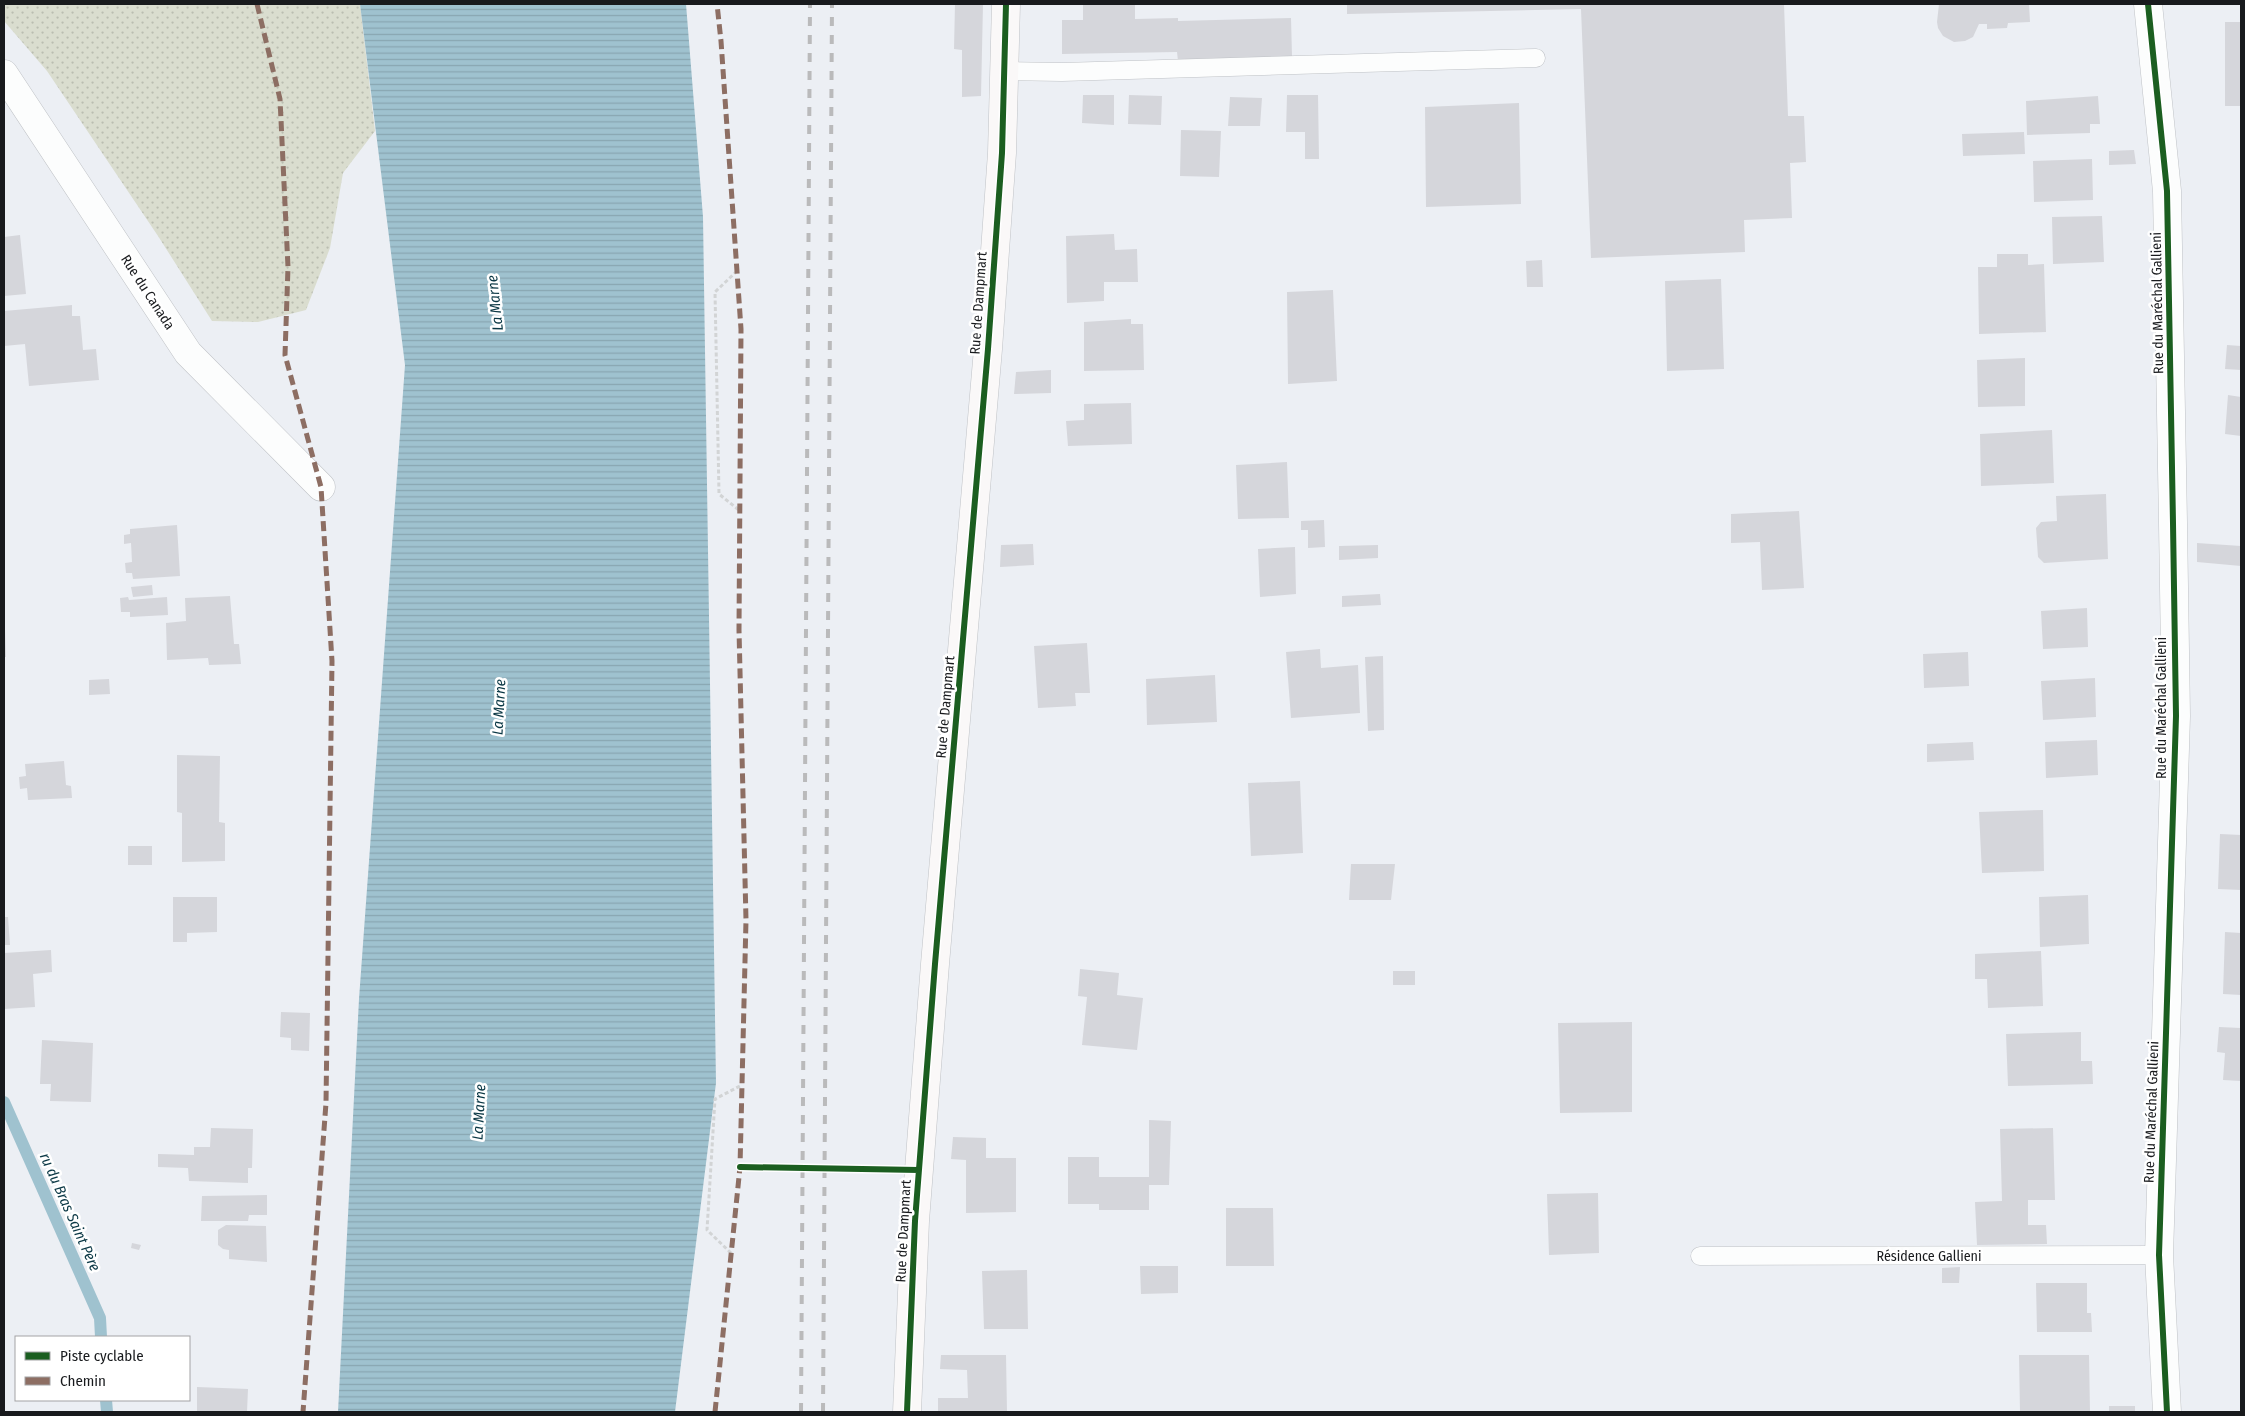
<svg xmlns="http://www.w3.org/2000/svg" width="2245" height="1416" font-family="'Fira Sans Condensed',sans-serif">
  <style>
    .park { fill: url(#park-dots) }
    .water { fill: url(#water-rules) }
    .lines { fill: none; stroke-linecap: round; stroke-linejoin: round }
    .stream { stroke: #9fc2cf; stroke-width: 12 }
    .building { fill: #d5d6db }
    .lane-casing { stroke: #bfc2c6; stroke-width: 19 }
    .street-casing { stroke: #bfc2c6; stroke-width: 29 }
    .secondary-casing { stroke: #bfc2c6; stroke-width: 29 }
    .path { stroke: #d2d4d5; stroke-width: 3; stroke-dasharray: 4 2.5; stroke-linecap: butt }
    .lane { stroke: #fcfdfd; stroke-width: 18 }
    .street { stroke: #fcfdfd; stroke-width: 28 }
    .secondary { stroke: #faf8f8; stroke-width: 28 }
    .rail { stroke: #bababb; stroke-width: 4; stroke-dasharray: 9 9; stroke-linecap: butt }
    .quiet { stroke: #8d6e63; stroke-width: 5; stroke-dasharray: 10 5; stroke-linecap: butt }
    .cycleway-casing { stroke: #fff; stroke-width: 9 }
    .cycleway { stroke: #1b5e20; stroke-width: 6 }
    .labels { text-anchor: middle; stroke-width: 5; stroke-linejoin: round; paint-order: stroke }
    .street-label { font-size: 14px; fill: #181a1d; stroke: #fff }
    .water-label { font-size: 15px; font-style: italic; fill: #0b3845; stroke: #fff }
  </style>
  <defs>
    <pattern id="park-dots" width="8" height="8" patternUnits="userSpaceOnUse" patternTransform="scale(1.25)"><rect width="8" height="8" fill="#daddcf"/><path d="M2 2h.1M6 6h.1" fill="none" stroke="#babdb1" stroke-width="1.8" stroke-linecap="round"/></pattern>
    <pattern id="water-rules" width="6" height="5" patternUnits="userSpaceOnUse" patternTransform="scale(1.25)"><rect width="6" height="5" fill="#9fc2cf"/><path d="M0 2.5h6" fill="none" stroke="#88a6b1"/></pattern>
  </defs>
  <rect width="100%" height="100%" fill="#eceff4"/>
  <path class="park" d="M4 4H360L375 131 343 173 330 248 306 310 258 322 212 321 158 236 47 71 4 21Z"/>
  <path class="water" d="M360 4H686L703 217 716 1083 675 1412H338L359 999 405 365Z"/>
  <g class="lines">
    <path class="stream" d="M4 1102 100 1318 101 1337
      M106 1400 107 1412"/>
  </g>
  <path class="building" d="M955 4H983L981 96 962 97V50L954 49Z
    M1083 4H1135V19L1178 18V21L1291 18 1292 56 1178 61 1177 52 1062 54V20H1083Z
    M1347 4H1784L1788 116H1804L1806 162 1790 163 1792 218 1744 220 1745 252 1591 258 1581 9 1347 14Z
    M1939 4H2029L2030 22 2008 23 2007 28 1987 29V24H1979L1973 37 1965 41 1954 42 1943 36 1938 28 1937 22Z
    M2225 22H2241V106H2225Z
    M1083 95H1114V125L1082 123Z
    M1129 95 1162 96 1161 125 1128 124Z
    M1287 95H1318L1319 159H1305V132H1286Z
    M2098 96 2100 124H2090V133L2027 135 2026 101Z
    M1230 97 1262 98 1260 126H1228Z
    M1519 103 1521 204 1426 207 1425 107Z
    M1181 130 1221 131 1219 177 1180 176Z
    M2024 132 2025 154 1963 156 1962 134Z
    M2134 150 2136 164 2109 165V151Z
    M2092 159 2093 200 2034 202 2033 161Z
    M2102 216 2104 262 2053 264 2052 217Z
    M1114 234 1115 250 1137 249 1138 282H1104V301L1067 303 1066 236Z
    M20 235 26 294 4 296V237Z
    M1997 254H2028V265L2044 264 2046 332 1979 334 1978 267H1997Z
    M1542 260 1543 287H1527L1526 261Z
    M1721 279 1724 369 1667 371 1665 281Z
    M1333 290 1337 381 1288 384 1287 292Z
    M72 305V316H80L83 350 96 349 99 380 29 386 25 344 4 346V311Z
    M1131 319V324H1143L1144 370 1084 371V322Z
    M2227 345 2241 346V370L2225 369Z
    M2025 358V406L1978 407 1977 360Z
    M1051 370V393L1014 394 1016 372Z
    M2228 395 2241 397V436L2225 434Z
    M1131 403 1132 444 1068 446 1066 421 1084 420V404Z
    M2052 430 2054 483 1981 486 1980 434Z
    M1287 462 1289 518 1238 519 1236 465Z
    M2106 494 2108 559 2044 563 2038 557 2036 528 2041 522 2057 521 2056 496Z
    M1799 511 1804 588 1762 590 1760 542 1731 543V514Z
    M1324 520 1325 547 1308 548V530H1301V521Z
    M177 525 180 576 133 579 132 573H126L125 563 132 562 131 543 124 544V535L130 534V529Z
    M2197 543 2241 546V566L2197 562Z
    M1033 544 1034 565 1000 567 1001 545Z
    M1378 545V558L1339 560V546Z
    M1295 547 1296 594 1260 597 1258 549Z
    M152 585 153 595 133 597 131 587Z
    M1380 594 1381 605 1342 607V596Z
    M230 596 234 644H239L241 664 209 665 208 658 167 660 166 623 186 621 185 598Z
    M128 597 129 600 167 597 168 615 130 617V612H121L120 598Z
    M2087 608 2088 647 2043 649 2041 611Z
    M4 629H5L6 657H4Z
    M1087 643 1090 693H1075L1076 706 1038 708 1034 646Z
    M1320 649 1321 668 1358 665 1360 713 1291 718 1286 652Z
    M1968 652 1969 686 1924 688 1923 654Z
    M1383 656 1384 730 1368 731 1365 657Z
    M1215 675 1217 722 1147 725 1146 679Z
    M2095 678 2096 717 2043 720 2041 681Z
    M109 679 110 694 89 695V680Z
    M2097 740 2098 775 2046 778 2045 742Z
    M1973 742 1974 760 1927 762V744Z
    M177 755 220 756 219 822 225 823V861L182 862V813L177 812Z
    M64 761 66 785 71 786 72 798 28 800 27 788 20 789 19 777 26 776 25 764Z
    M1300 781 1303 853 1251 856 1248 783Z
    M2043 810 2044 871 1982 873 1979 812Z
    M2220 834 2241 835V890L2218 889Z
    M128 846H152V865H128Z
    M1351 864H1395L1391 900H1349Z
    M2088 895 2089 944 2040 947 2039 897Z
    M173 897H217V932L187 933V942H173Z
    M4 917H8L10 945H4Z
    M2225 932 2241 933V995L2223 994Z
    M51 950 52 972 33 974 35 1007 4 1009V953Z
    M2041 951 2043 1006 1988 1008 1987 979H1975V954Z
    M1080 969 1119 973 1117 995 1143 998 1137 1050 1082 1045 1087 997 1078 996Z
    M1393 971H1415V985H1393Z
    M281 1012 310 1013 309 1051 291 1050V1038L280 1037Z
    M1632 1022V1112L1560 1113 1558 1023Z
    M2219 1027 2241 1028V1081L2223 1080 2225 1053 2217 1052Z
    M2081 1032V1061H2092L2093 1084 2008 1086 2006 1034Z
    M42 1040 93 1043 91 1102 50 1101 51 1084H40Z
    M1149 1120 1171 1121 1169 1185H1149V1210H1099V1204H1068V1157H1099V1177H1149Z
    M211 1128 253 1129 252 1168H248V1183L189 1181 188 1168 158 1167V1154L194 1155V1147H210Z
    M2053 1128 2055 1200H2028V1225H2046L2047 1244 1977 1245 1975 1202 2002 1201 2000 1129Z
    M953 1137 986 1138V1158H1016V1212L966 1213V1160L951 1159Z
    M1598 1193 1599 1253 1549 1255 1547 1194Z
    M267 1195V1215H249L248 1221H201L202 1196Z
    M1226 1208H1273L1274 1266H1226Z
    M226 1225 266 1226 267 1262 229 1259V1250L223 1249 218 1245V1230Z
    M132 1243 141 1245 139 1250 131 1248Z
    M1140 1266H1178V1293L1141 1294Z
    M1960 1267 1959 1283H1942V1268Z
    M1027 1270 1028 1329H984L982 1271Z
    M2036 1283H2087V1313H2091L2092 1332H2037Z
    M941 1355H1006L1007 1412H938V1398H968L967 1370 940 1369Z
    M2019 1355H2089L2090 1412H2020Z
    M197 1387 248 1389 247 1412H197Z
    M2109 1406H2135V1412H2109Z"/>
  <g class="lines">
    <defs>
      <path id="lane" d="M1005 71 1062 72 1536 58
        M1700 1256 2159 1255"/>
      <path id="street" d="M2148 4 2167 191 2173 523 2176 716 2159 1255 2167 1412
        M4 74 188 353 321 487"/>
      <path id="secondary" d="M907 1412 915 1221 935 964 988 349 1002 153 1006 4"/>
    </defs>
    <use href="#lane" class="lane-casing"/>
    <use href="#street" class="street-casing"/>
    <use href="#secondary" class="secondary-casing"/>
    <path class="path" d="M737 271 715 292 719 494 740 511
      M731 1253 707 1230 715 1099 742 1085"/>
    <use href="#lane" class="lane"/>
    <use href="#street" class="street"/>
    <use href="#secondary" class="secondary"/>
    <path class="rail" d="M801 1412 810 4
      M823 1412 832 4"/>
    <path class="quiet" d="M257 4 280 99 288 267 285 355 321 487 332 661 326 1103 303 1412
      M715 1412 740 1167 746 920 739 630 741 329 721 41 717 4"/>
    <defs>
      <path id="cycleway" d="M2148 4 2167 191 2173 523 2176 716 2159 1255 2167 1412
        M740 1167 919 1170
        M907 1412 915 1221 935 964 988 349 1002 153 1006 4"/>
    </defs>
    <use href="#cycleway" class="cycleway-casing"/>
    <use href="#cycleway" class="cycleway"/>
  </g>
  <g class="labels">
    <g class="street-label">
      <text transform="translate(148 292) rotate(57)" y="5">Rue du Canada</text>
      <text transform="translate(978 303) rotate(-86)" y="5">Rue de Dampmart</text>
      <text transform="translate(2157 303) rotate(-91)" y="5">Rue du Maréchal Gallieni</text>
      <text transform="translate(945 707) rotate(-85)" y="5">Rue de Dampmart</text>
      <text transform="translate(2161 708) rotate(-90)" y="5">Rue du Maréchal Gallieni</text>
      <text transform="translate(2151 1112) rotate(-88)" y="5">Rue du Maréchal Gallieni</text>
      <text transform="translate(903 1231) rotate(-87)" y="5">Rue de Dampmart</text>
      <text x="1929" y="1261">Résidence Gallieni</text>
    </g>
    <g class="water-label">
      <text transform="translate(495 303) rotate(-96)" y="5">La Marne</text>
      <text transform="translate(499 707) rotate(-87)" y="5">La Marne</text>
      <text transform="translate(479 1112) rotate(-87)" y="5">La Marne</text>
      <text transform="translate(70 1212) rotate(66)" y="5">ru du Bras Saint Père</text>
    </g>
  </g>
  <rect width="2245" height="1416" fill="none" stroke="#181a1d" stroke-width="10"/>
  <rect x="15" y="1336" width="175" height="65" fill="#ffffff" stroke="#a3a3a5"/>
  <rect x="25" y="1352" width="25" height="8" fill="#1b5e20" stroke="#a3a3a5"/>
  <text x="60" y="1361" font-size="15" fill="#181a1d">Piste cyclable</text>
  <rect x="25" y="1377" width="25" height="8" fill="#8d6e63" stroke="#a3a3a5"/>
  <text x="60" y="1386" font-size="15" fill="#181a1d">Chemin</text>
</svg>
